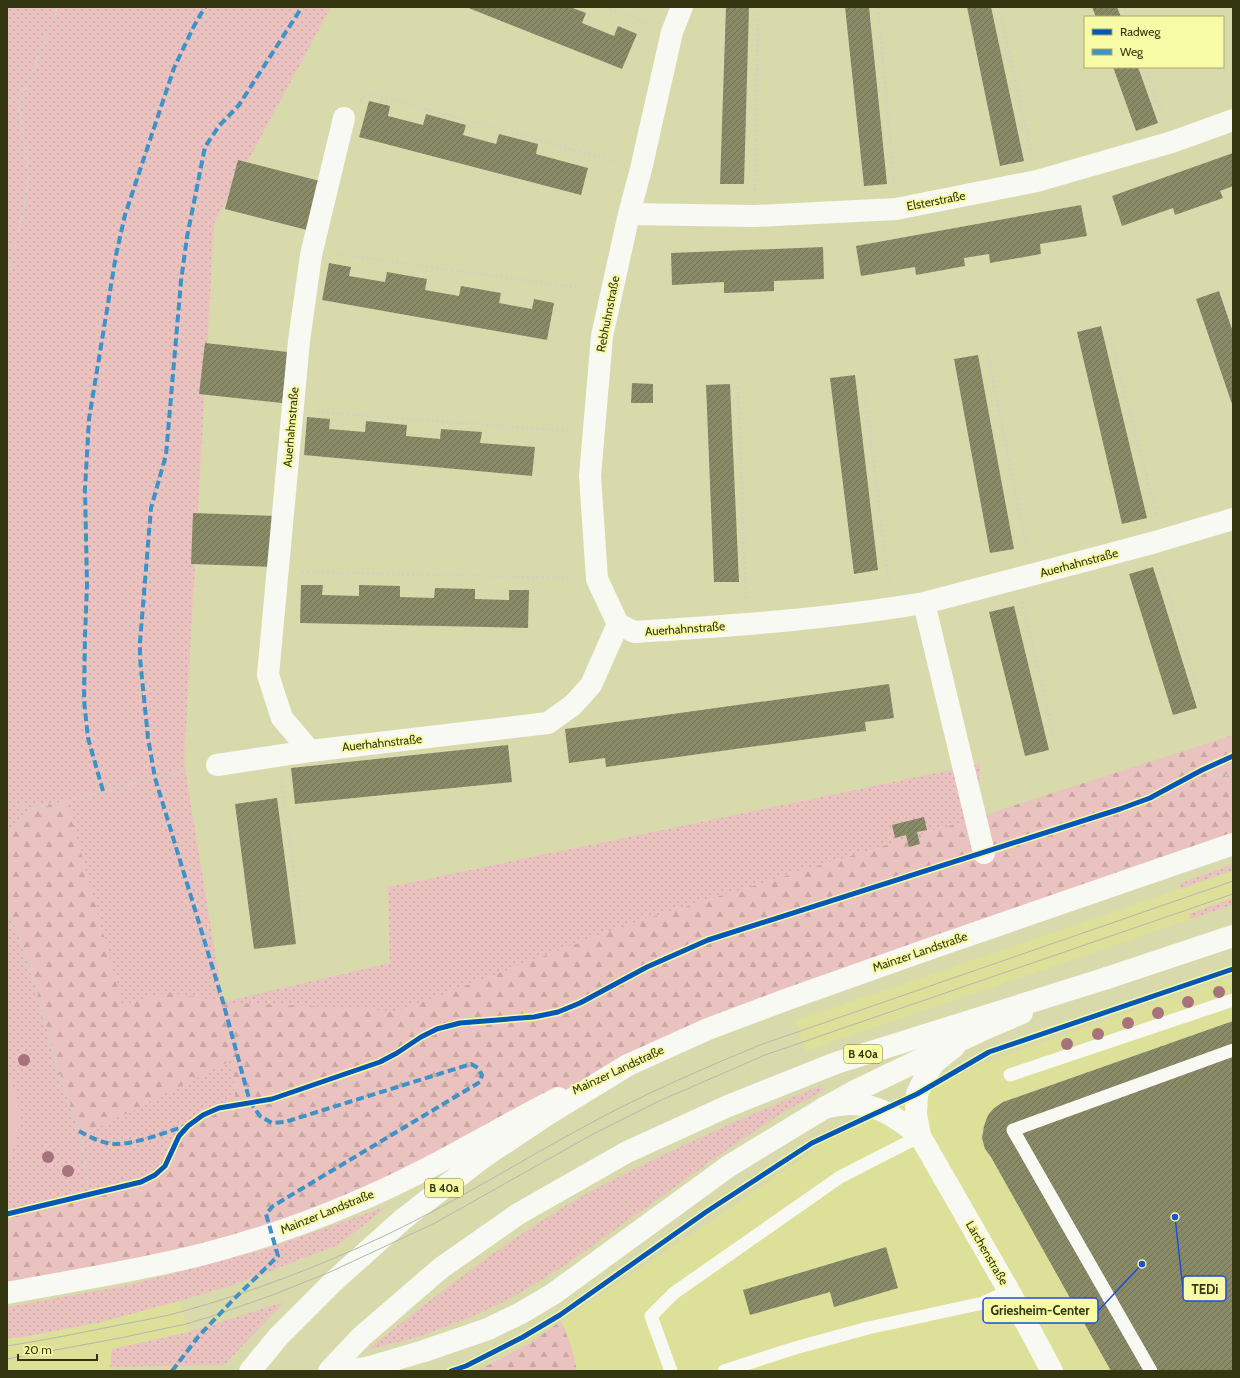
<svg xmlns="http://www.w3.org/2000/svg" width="1240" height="1378" font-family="Cabin,sans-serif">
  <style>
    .built { fill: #dce098 }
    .green { fill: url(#green-dots) }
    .forest { fill: url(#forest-firs) }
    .pitch { fill: #eac3c0 }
    .building { fill: url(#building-hatch) }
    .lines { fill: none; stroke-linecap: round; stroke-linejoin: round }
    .path { stroke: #d1d2c3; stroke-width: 2.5; stroke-dasharray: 2 3; stroke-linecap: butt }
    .service { stroke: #f9f9f3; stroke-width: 13 }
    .minor { stroke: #f9f9f3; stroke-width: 22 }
    .secondary { stroke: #f9f9f3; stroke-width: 22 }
    .primary { stroke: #f9f9f3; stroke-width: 22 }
    .trunk { stroke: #f9f9f3; stroke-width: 22 }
    .tram { stroke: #b6b7ab; stroke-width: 1 }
    .quiet { stroke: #3d92c8; stroke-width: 4; stroke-dasharray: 8 4; stroke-linecap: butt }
    .cycleway-casing { stroke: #f7fba5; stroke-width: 8 }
    .cycleway { stroke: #0057b8; stroke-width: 5 }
    .tree { fill: #a8727c }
    .labels { text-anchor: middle; stroke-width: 4; stroke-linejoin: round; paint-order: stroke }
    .shield { fill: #f7fba5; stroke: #6e713e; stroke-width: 1 }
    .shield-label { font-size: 11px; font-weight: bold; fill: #343612 }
    .street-label { font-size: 12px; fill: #343612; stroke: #f7fba5 }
    .leader { fill: none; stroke: #1d4ed8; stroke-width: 1.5 }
    .callout-dot { fill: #1d4ed8; stroke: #f7fba5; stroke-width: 1.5 }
    .callout { fill: #f7fba5; stroke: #1d4ed8; stroke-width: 1.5 }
    .callout-label { font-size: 13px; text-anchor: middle; font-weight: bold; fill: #343612 }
  </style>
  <defs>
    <pattern id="green-dots" width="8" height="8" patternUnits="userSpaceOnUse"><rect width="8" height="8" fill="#eac3c0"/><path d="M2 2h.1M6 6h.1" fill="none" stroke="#c9a8a4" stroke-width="1.8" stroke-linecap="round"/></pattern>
    <pattern id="forest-firs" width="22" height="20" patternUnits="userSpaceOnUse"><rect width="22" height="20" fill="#eac3c0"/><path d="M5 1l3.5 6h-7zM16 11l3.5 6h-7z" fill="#c9a8a4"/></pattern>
    <pattern id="building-hatch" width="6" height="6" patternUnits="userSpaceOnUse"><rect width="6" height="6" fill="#898b68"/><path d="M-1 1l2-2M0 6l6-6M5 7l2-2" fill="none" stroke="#717254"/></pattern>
  </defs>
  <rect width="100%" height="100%" fill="#d8daac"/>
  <path class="built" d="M1233 871V898L1189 914 1191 919 806 1051 795 1021Z
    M1233 976V1371H577L571 1346 561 1321 703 1227 830 1139 981 1064Z
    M179 1301 189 1332 112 1349 110 1371H7V1338L23 1337 101 1322Z"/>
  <path class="green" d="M7 7H331L214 223 184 762 223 1002 390 963 388 887 980 764 978 817 629 924 399 1011 233 1061 235 1096 188 1126 179 1136 165 1166 155 1175 141 1182 7 1214Z
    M1233 864V870L1180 889 1179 884Z
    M1233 898V904L1191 919 1189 914Z
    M819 1086 825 1090 784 1112 735 1144 564 1266 510 1299 469 1318 418 1337 367 1350C439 1293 511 1236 591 1191 607 1182 624 1174 640 1166 699 1137 759 1111 819 1086Z
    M388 1206 338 1245 233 1285 179 1301 101 1322 23 1337 7 1338V1307L129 1285 265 1249Z
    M284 1302 224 1365 110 1367 112 1349 189 1332Z"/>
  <path class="forest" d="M1233 735V844L788 999 271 1234 7 1293V1214L141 1182 155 1175 165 1166 179 1136 188 1126 235 1096 232 1060 86 1134 79 1131 57 1068 32 975 20 939 7 908V833L31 808 67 801 123 1006 168 992 223 1002 399 1011 629 924 978 817Z
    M561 1321 571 1346 577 1371H477L530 1343Z"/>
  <path class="pitch" d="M7 1072C10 1080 14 1088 16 1095 22 1117 18 1146 7 1165Z"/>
  <path class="building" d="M466 7H542L545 8V7H570L586 13 582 23 614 36 618 26 637 34 622 69Z
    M726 7H749L744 184H720Z
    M845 7H869L887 184 864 186Z
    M967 7H991L1024 161 1000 166Z
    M1092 7H1117L1121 17H1096Z
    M1113 67H1138L1158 123 1136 131Z
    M369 101 390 106 388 116 423 125 426 114 466 125 463 135 496 144 499 134 538 144 536 154 588 168 581 195 359 137Z
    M1233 153V186L1220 191 1223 198 1175 215 1173 208 1122 226 1112 196Z
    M238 160 320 181 307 230 225 209Z
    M1081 205 1087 236 1040 244 1041 254 990 263 989 254 964 258 965 266 938 271 916 275 915 267 861 276 856 246Z
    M823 247 824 279 774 281V291L724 293V282L672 285 671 253Z
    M329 263 351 267 349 276 385 282 387 272 427 279 425 290 459 296 461 286 501 293 499 303 532 309 534 299 554 303 547 340 322 300Z
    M1219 291 1233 332V407L1196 299Z
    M1101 326 1147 518 1122 524 1077 332Z
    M205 343 288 352 282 403 199 394Z
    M978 355 1014 549 990 553 954 359Z
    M855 375 878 570 854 574 830 378Z
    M632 383 653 384V403H631Z
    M730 384 739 582H714L706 385Z
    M307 417 330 419 329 429 365 432 366 421 407 425 406 436 440 439 441 429 482 432 480 443 535 447 532 476 304 455Z
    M193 513 276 516 274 567 191 564Z
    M1153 567 1197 708 1173 715 1129 574Z
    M301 585H323L322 595 359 596V585L400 586V597L434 598 435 588 475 589V599L509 600V590H529L528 628 300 623Z
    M1014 606 1049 750 1025 756 989 612Z
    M889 684 894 718 865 722 866 731 606 767 605 758 569 763 565 729Z
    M508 745 512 782 295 804 291 768Z
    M277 798 296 944 254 949 235 804Z
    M924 817 927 830 917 832 920 844 909 847 906 835 895 838 892 825Z
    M1233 1021V1371H1111L991 1157 985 1149 982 1138 984 1126 988 1115 994 1108 1003 1102Z
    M886 1247 898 1288 834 1307 830 1292 750 1315 743 1290Z"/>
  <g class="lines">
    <path class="path" d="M605 7 650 24
      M878 7 894 184
      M999 7 1032 157
      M1124 7 1128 17
      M1145 67 1164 119
      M7 96 19 106
      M360 101 368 93 618 162
      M755 191 758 13
      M337 254 588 289
      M7 281 26 198 28 180 27 164 19 106 58 7
      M1232 303 1233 307
      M1110 338 1157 516
      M988 356 1027 550
      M738 387 746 600
      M865 396 889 584
      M317 412 569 431
      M1160 567 1201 701
      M302 572 573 578
      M1022 602 1056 745
      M1202 770C1213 777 1220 777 1233 774
      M281 781 301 923
      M7 802 31 808
      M7 833 31 808 67 801 155 778 193 770
      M7 908 20 939 32 975 57 1068 81 1137 89 1194"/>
    <path class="service" d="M1010 1075 1233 1000
      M671 1371 651 1316 674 1293 840 1177 920 1136
      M724 1371 795 1348 868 1328 983 1303 1009 1291
      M1151 1371 1013 1130 1233 1050"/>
    <path class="minor" d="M629 214 755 216 896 209 1037 181 1172 142 1233 120
      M924 603 984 853
      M618 624 597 579 590 476 602 336 629 214 641 169 672 32 682 7
      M618 624 634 632C731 626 828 619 924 603L1152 543 1233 519
      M310 751 282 718 268 675 299 341 311 255 344 118
      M217 765 310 751 548 723 573 705 591 685 618 624
      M954 1047 934 1063 926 1075 917 1094 916 1114 920 1136 1009 1291 1052 1371
      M826 1107C834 1106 843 1104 851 1104 879 1104 898 1119 920 1136"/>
    <path class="secondary" d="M7 1293C71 1281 136 1271 200 1255 251 1242 302 1225 351 1204 423 1175 489 1133 558 1098
      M348 1371 370 1367 424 1351 488 1329 521 1313 553 1294 729 1166 826 1107 853 1092 980 1031 1022 1013"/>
    <path class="primary" d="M1107 978 1233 936
      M628 1065 708 1029 788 999 929 949 1233 844"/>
    <path class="trunk" d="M250 1371 279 1336 334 1281 402 1220 482 1158 548 1114 628 1065
      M329 1371 361 1337 441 1268 518 1214 627 1152 728 1106 836 1063 1107 978"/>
    <path class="tram" d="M7 1346C46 1340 85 1332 124 1324 144 1320 164 1317 184 1311 252 1292 320 1266 384 1236 454 1203 520 1161 589 1124 644 1094 702 1069 760 1045L1233 881
      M7 1359 120 1338 186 1324 216 1315 275 1294 330 1272 435 1223 593 1134 657 1102 765 1055 1233 894"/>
    <path class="quiet" d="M103 791 88 738 84 700 85 636 87 585 85 489 89 419 116 255 125 215 174 68 194 26 205 7
      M79 1131C90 1137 101 1143 114 1144 134 1145 166 1132 186 1126
      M172 1371 198 1337 232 1301 278 1256 266 1214 273 1206 480 1082 482 1075 478 1068 471 1064 285 1122 272 1123 260 1116 250 1102 223 1002 155 778 148 738 140 658V642L151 508 166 455 181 281 187 237 205 147 219 126 239 105 302 7"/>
    <defs>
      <path id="cycleway" d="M7 1214 141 1182 155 1175 165 1166 179 1136 188 1126 203 1115 219 1108 272 1099 380 1062 397 1053 421 1037 437 1029 460 1023 534 1017 558 1012 580 1003 647 967 708 940 1120 809 1150 798 1202 770 1233 756
        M451 1371 466 1366 523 1337 560 1315 706 1212 812 1143 917 1094 989 1052 1233 969"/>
    </defs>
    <use href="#cycleway" class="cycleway-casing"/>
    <use href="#cycleway" class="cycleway"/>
  </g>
  <g class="tree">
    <circle cx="1219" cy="992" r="6"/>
    <circle cx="1188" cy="1002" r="6"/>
    <circle cx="1158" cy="1013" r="6"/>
    <circle cx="1128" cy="1023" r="6"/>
    <circle cx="1098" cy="1034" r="6"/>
    <circle cx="1067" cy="1044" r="6"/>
    <circle cx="24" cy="1060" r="6"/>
    <circle cx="48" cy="1157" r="6"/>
    <circle cx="68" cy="1171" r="6"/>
  </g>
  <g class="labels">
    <g class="shield">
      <rect x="844" y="1045" width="38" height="18" rx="3"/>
      <rect x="425" y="1179" width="38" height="18" rx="3"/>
    </g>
    <g class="shield-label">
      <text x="863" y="1058">B 40a</text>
      <text x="444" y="1192">B 40a</text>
    </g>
    <g class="street-label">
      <text transform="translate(936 201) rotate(-11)" y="4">Elsterstraße</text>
      <text transform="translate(608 314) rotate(-79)" y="4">Rebhuhnstraße</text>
      <text transform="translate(291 427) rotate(-85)" y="4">Auerhahnstraße</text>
      <text transform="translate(1079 563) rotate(-15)" y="4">Auerhahnstraße</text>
      <text transform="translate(685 629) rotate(-4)" y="4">Auerhahnstraße</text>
      <text transform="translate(382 743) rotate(-6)" y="4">Auerhahnstraße</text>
      <text transform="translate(920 952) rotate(-19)" y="4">Mainzer Landstraße</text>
      <text transform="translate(618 1070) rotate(-25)" y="4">Mainzer Landstraße</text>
      <text transform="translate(327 1212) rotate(-22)" y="4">Mainzer Landstraße</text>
      <text transform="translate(987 1253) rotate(60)" y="4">Lärchenstraße</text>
    </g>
  </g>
  <path class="leader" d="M1175 1217L1183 1289M1142 1264L1098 1311"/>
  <g class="callout-dot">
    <circle cx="1175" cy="1217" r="4"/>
    <circle cx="1142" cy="1264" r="4"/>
  </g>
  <g class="callout">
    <rect x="1183" y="1276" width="43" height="25" rx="4"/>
    <rect x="983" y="1298" width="115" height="25" rx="4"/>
  </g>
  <g class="callout-label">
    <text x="1205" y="1294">TEDi</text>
    <text x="1040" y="1315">Griesheim-Center</text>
  </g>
  <rect width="1240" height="1378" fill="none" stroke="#343612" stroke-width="16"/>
  <rect x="1084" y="16" width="140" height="52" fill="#f7fba5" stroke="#a9ac6a"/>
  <rect x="1092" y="29" width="20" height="6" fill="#0057b8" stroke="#a9ac6a"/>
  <text x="1120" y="36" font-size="12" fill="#343612">Radweg</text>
  <rect x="1092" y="49" width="20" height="6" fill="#3d92c8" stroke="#a9ac6a"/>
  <text x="1120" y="56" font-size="12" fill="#343612">Weg</text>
  <path d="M18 1354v6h79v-6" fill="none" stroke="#343612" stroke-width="2"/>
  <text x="24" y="1354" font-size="12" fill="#343612" stroke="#f7fba5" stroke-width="3" paint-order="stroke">20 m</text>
</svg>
